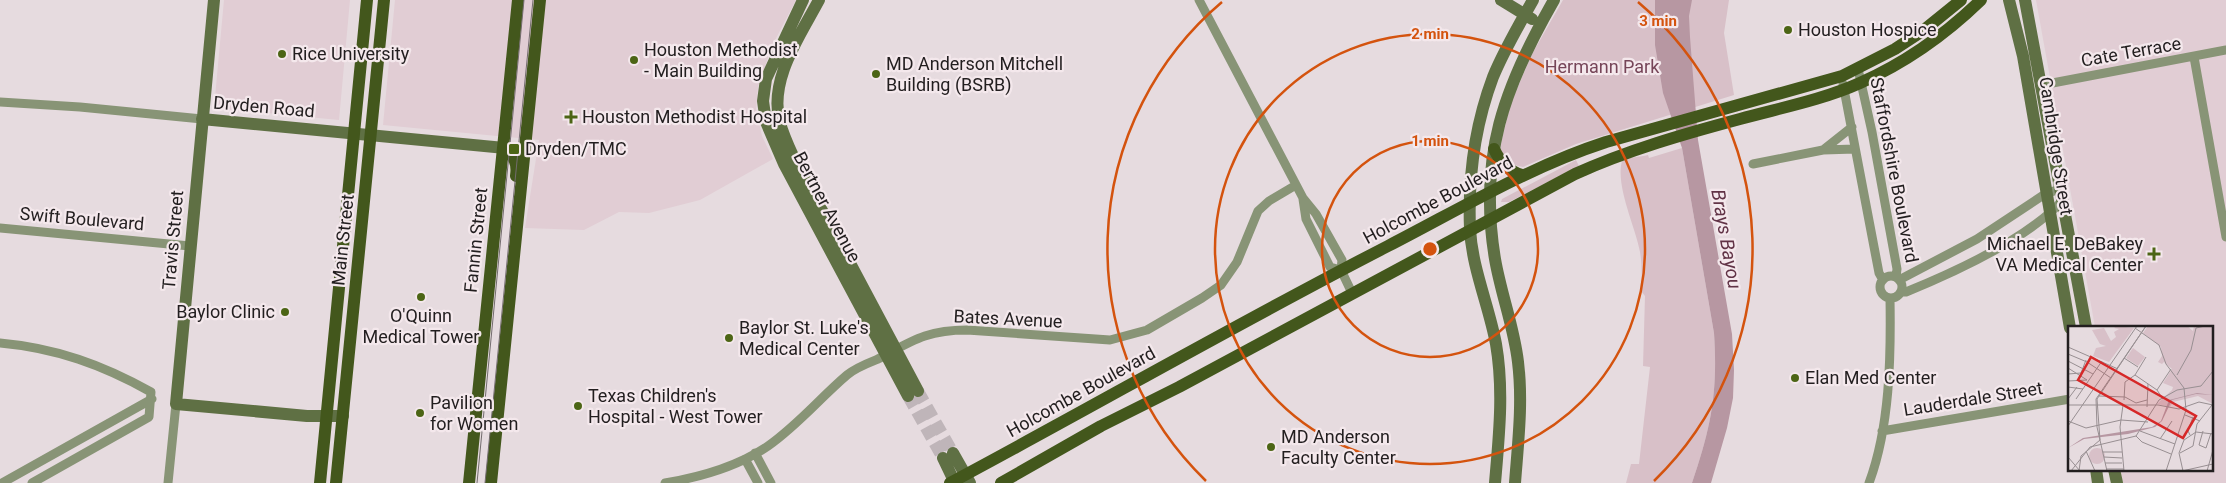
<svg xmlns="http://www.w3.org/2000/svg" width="2226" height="483" font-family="Roboto,sans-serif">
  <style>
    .built { fill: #e1cdd4 }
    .green { fill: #d8c0c8 }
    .water { fill: #b797a2 }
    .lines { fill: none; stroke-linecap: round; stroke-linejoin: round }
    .secondary-tunnel { stroke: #bfb5b9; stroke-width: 12; stroke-dasharray: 12 6; stroke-linecap: butt }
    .street { stroke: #889476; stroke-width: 9 }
    .secondary { stroke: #5f7044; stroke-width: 12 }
    .primary { stroke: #43571c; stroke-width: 12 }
    .tram { stroke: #736c6e; stroke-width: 1 }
    .ring { fill: none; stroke: #d4530e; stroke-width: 2.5 }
    .poi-dot { fill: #4c6515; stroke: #f4e8ec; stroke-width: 2 }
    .labels { text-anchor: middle; stroke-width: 4.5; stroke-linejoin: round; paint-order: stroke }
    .poi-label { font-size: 18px; fill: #221e1f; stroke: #f4e8ec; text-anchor: start }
    .street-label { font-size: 18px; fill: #221e1f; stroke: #f4e8ec }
    .park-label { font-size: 18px; fill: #764558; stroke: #f4e8ec }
    .water-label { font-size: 19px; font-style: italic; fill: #613346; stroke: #f4e8ec }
    .inset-road { fill: none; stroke: #988f92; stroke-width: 1 }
    .view { fill: #d62828; fill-opacity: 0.15; stroke: #d62828; stroke-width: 2.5 }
    .inset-edge { fill: none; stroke: #221e1f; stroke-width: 2.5 }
    .centre { fill: #d4530e; stroke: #f4e8ec; stroke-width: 2.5 }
    .ring-label { font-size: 15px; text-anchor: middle; font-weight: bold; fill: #d4530e; stroke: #f4e8ec; stroke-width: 4.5; stroke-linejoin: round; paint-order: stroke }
  </style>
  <rect width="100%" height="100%" fill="#e6dbdf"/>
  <path class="built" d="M224 0H350L339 120 214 108Z
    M395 0H796L772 46 758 87 756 109 762 136 773 159 700 200 649 213 619 212 584 230 525 228 539 140 383 125Z
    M2036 0H2226V483H2123L2120 469H2212V327H2095Z"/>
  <path class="green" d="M1563 0H1729L1724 33 1734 95 1576 144 1523 167 1510 164 1501 151V144L1510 105 1532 54Z
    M1682 148 1714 333C1718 393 1711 427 1692 483H1626L1631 464H1639L1650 367 1643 366 1645 296 1641 291C1642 279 1642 264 1640 252 1636 228 1615 186 1622 161 1629 157 1640 157 1648 155L1649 158Z
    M1576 160 1579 166 1509 202H1501L1502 199Z"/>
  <path class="water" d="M1655 0H1692L1689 16 1690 37 1698 140 1732 334 1734 370 1733 398 1727 428 1711 483H1692C1711 427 1718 393 1714 333L1682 148 1663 93 1655 45Z"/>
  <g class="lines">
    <path class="secondary-tunnel" d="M918 391 953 453
      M908 396 943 458"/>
    <path class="street" d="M1199 0 1303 198 1316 214 1342 260 1341 270 1352 293
      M2194 57 2226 237
      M1858 69 1872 132 1897 269 1896 277
      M1843 84 1879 273 1883 280
      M2042 85 2226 50
      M0 102 80 107 202 119
      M1823 150 1852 127
      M1753 164 1823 150 1855 149
      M1303 199 1306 219 1330 267 1341 270
      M0 228 190 246
      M1880 287a11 11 0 1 1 22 0a11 11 0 1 1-22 0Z
      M1899 280 1977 239 2045 194 2060 189
      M1901 292H1906C1955 272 2027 239 2062 201
      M0 343C56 348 103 365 151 392L149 417 32 483
      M1882 431 2070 399
      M755 453 771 483
      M745 459 758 483
      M2 483 152 399
      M168 483 176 404
      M665 483C701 477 737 467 768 446 798 425 820 398 847 375 855 368 868 363 878 359 912 341 927 330 967 330L1110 340 1147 330 1202 298 1221 285 1237 262 1258 211 1269 201 1296 185
      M1869 483C1890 427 1891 357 1890 298"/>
    <path class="secondary" d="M214 0 176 404 307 416H343
      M803 0 766 79 763 101 766 122 784 164 908 396
      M819 0C800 36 768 80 780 123 783 134 788 145 793 156L918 391
      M1501 0 1532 19
      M2009 0 2023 56 2070 328
      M2025 0 2086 327
      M202 119 525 150
      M953 453 970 483
      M943 458 955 483
      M2096 469 2098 483
      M2114 469 2117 483
      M1495 483C1499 436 1504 390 1496 344 1489 306 1472 268 1470 229 1468 178 1475 125 1493 77 1504 50 1519 25 1533 0
      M1515 483C1518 443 1523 402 1518 362 1514 327 1501 294 1495 259 1478 157 1504 87 1554 0"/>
    <path class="primary" d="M503 148C514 155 518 163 516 176
      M1494 149C1500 162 1508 171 1522 175
      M320 483 367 0
      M336 483 384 0
      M469 483 518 0
      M491 483 540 0
      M950 483C1096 405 1240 322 1388 246 1460 209 1529 167 1606 142L1842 76 1895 49 1924 30 1961 0
      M1001 483 1101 426 1179 387 1575 174C1628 150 1684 134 1740 119 1780 108 1822 100 1860 83 1905 63 1946 34 1981 0"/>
    <path class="tram" d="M477 483 524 0
      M485 483 533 0"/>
  </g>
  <g class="ring">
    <circle cx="1430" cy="249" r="108"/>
    <circle cx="1430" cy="249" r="215"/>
    <path d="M1206 481A323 323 0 0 1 1222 2M1638 2A323 323 0 0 1 1654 481"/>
  </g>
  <g class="poi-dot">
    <circle cx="1788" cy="30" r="5"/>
    <circle cx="282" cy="54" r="5"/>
    <circle cx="634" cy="60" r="5"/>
    <circle cx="876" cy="74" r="5"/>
    <path d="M568.5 109.5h5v5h5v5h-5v5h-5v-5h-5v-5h5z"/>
    <rect x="508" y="143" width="12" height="12" rx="2.5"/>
    <path d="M2151.5 246.5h5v5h5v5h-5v5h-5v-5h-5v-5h5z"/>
    <circle cx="421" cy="297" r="5"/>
    <circle cx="285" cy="312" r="5"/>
    <circle cx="729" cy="338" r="5"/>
    <circle cx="1795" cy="378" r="5"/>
    <circle cx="578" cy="406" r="5"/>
    <circle cx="420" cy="413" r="5"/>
    <circle cx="1271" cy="447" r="5"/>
  </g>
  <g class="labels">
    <g class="poi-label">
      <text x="1798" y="36">Houston Hospice</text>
      <text x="644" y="56">Houston Methodist<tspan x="644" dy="21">- Main Building</tspan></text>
      <text x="292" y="60">Rice University</text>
      <text x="886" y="70">MD Anderson Mitchell<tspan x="886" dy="21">Building (BSRB)</tspan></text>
      <text x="582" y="123">Houston Methodist Hospital</text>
      <text x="525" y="155">Dryden/TMC</text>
      <text x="2143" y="250" text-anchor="end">Michael E. DeBakey<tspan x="2143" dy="21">VA Medical Center</tspan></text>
      <text x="275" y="318" text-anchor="end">Baylor Clinic</text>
      <text x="421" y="322" text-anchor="middle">O'Quinn<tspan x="421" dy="21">Medical Tower</tspan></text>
      <text x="739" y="334">Baylor St. Luke's<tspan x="739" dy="21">Medical Center</tspan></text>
      <text x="1805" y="384">Elan Med Center</text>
      <text x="588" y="402">Texas Children's<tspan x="588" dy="21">Hospital - West Tower</tspan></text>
      <text x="430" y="409">Pavilion<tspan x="430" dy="21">for Women</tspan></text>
      <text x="1281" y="443">MD Anderson<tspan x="1281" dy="21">Faculty Center</tspan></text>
    </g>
    <g class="street-label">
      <text transform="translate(2131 52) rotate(-10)" y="6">Cate Terrace</text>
      <text transform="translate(264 107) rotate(5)" y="6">Dryden Road</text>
      <text transform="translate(2056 146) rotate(81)" y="6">Cambridge Street</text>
      <text transform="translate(1894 170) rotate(79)" y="6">Staffordshire Boulevard</text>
      <text transform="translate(1438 200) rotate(-28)" y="6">Holcombe Boulevard</text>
      <text transform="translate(827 207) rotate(62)" y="6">Bertner Avenue</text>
      <text transform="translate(82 219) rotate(5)" y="6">Swift Boulevard</text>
      <text transform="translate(173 240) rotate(-85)" y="6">Travis Street</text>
      <text transform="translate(343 240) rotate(-84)" y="6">Main Street</text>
      <text transform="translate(476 240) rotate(-84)" y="6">Fannin Street</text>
      <text transform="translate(1008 319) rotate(3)" y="6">Bates Avenue</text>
      <text transform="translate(1081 392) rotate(-29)" y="6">Holcombe Boulevard</text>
      <text transform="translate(1973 399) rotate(-9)" y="6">Lauderdale Street</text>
    </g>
    <g class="park-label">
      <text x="1602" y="73">Hermann Park</text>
    </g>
    <g class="water-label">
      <text transform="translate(1727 239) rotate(80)" y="7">Brays Bayou</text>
    </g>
  </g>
  <g transform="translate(2068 326)">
    <rect width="145" height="145" fill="#e6dbdf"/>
    <path d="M49 0 66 2 41 36 25 30 28 22 38 20 32 18 24 4 36 2 43 15 48 11 46 6 51 3 46 2ZM80 0H119L125 5 126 0H145V78L130 70 105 76 102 81 89 78 104 64 105 61 95 57 104 43 96 36 94 38 90 36 94 30 93 21 75 7ZM65 22 77 31 70 40 58 32ZM21 130a8 8 0 1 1 16 0a8 8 0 1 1-16 0Z" fill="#d8c0c8"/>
    <path d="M129 67 145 69 128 68 104 74 94 95 87 101 60 108 16 113 0 122 15 112 84 101 93 95 101 74Z" fill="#b797a2"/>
    <path class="inset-road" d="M67 2 91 19 98 38 116 62 118 84 98 145M0 21 50 43M0 28 19 36 43 52M56 32 70 41M0 35 25 48M0 42 19 54 0 55M0 48 13 47 18 34M67 49 89 64 95 73M109 49 123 24 128 2 137 0M0 61 15 63M89 64 103 43M31 70 57 71 68 77 79 74M0 73 9 61M8 73 34 35M56 74 57 56 67 49 78 31M0 79H90L111 83 131 76 145 79M55 79 52 101 56 145M79 81 80 58M117 89 132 95M0 95 18 102 53 94 80 96M0 100 69 0M72 105 107 118M135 105 131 119 138 122 143 107M122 109 120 105 125 91M68 110 74 116 103 128M92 113 104 95M18 125 27 145M35 126H54M112 127 125 120 129 98 144 79M0 131 12 145M36 131 54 132M37 137H54M38 143H56M3 145 22 121 68 110 91 74 109 64 133 60 145 45M11 145 13 130 32 114 29 73 78 0M39 145 29 101 28 73 78 0M114 145 145 138M115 145 111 127 116 114 128 106 145 108M139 145 145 124"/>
    <path class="view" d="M23 31 128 90 115 112 10 54Z"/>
    <rect width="145" height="145" class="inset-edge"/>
  </g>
  <circle cx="1430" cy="249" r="8" class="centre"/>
  <g class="ring-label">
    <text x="1658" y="26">3 min</text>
    <text x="1430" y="39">2 min</text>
    <text x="1430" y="146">1 min</text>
  </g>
</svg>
